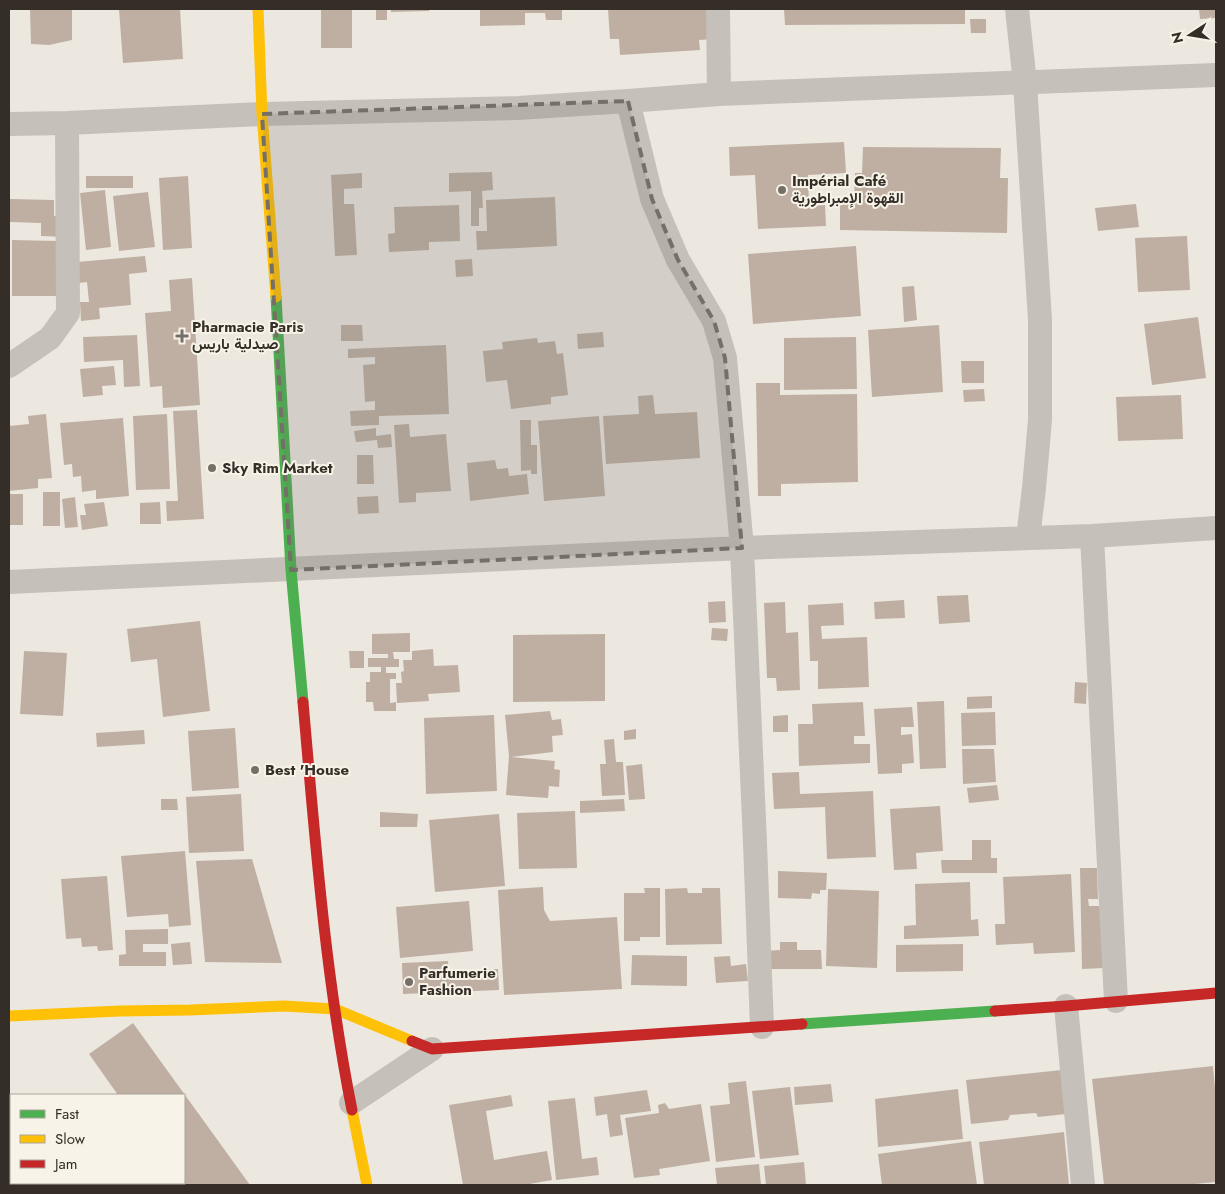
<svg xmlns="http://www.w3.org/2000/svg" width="1225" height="1194" font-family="Jost,Vazirmatn,sans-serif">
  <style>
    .building { fill: #bfafa2 }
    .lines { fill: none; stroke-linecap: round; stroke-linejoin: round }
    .street { stroke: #c5c0b9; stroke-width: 24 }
    .fast { stroke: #4caf50; stroke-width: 11 }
    .slow { stroke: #ffc107; stroke-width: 11 }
    .jam { stroke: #c62828; stroke-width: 11 }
    .marked { fill: #756f68; fill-opacity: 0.2; stroke: #756f68; stroke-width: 4; stroke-dasharray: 10 6; stroke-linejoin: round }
    .poi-dot { fill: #756f68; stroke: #f8f3e8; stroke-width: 2 }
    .labels { text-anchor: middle; stroke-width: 4; stroke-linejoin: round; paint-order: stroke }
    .poi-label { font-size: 15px; font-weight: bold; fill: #352e28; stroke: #f8f3e8; text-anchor: start }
  </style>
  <rect width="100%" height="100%" fill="#ece8e0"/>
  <path class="building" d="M30 9H72V40L49 45 31 44Z
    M119 9H180L183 59 123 63Z
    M321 9H352V48H321Z
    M376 9H387V20H376Z
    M391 9H429V11L391 12Z
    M480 9H562V20H546L545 13H525V25L480 26Z
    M608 9H712L714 39 699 40 700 50 620 55 619 39H610Z
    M784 9H965V24L785 25Z
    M1199 9H1216V18L1200 19Z
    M970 19H986V33H971Z
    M844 142 846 173 808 175 809 206 825 205 826 226 758 229 755 175 730 176 729 147Z
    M863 147 1001 148 1000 178H1008L1007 233 840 230V203H854L855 173H862Z
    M492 172 493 190 482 191 483 208H479V226H471V191L449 192V173Z
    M362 173V188L344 189V204H354L357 255 335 256 331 175Z
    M86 176H133V188H86Z
    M188 176 192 248 163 250 159 178Z
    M105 190 111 247 86 250 80 193Z
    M148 192 155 247 119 251 113 196Z
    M555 197 557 246 477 250 476 231H487L486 200Z
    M10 199 54 200V216H67V237L41 236V223L10 222Z
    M1136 204 1139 227 1098 231 1095 208Z
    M459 205 460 241 429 242V250L389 252 388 234 395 233 394 207Z
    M1187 236 1190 290 1138 292 1135 238Z
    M12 240 58 241V296H12Z
    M856 246 861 316 753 324 748 254Z
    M145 256 147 272 129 274 131 305 99 308 100 319 81 321 80 302H89L87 282 79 283 77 262Z
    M472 259 473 276 456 277 455 260Z
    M192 278 200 405 163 408 162 386 150 387 145 313 171 311 169 280Z
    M914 286 917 320 904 322 902 287Z
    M1198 317 1206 378 1152 385 1144 324Z
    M341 325H362L363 341H341Z
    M939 325 943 392 872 397 868 330Z
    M603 332 604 347 578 349 577 334Z
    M137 335 140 386 124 387 123 360 84 362 83 337Z
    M856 337 857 389 784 390V338Z
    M537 338 538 343 555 341 557 354 563 353 568 395 551 397V404L511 409 507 380 486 382 483 351 503 349 502 342Z
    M446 345 449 414 379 416V425L351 426 350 411 375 410V401L365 402 363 365 375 364V357L348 358V349Z
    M961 361H984V383H962Z
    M114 366 116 385 102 386 103 395 83 397 80 369Z
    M756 383H780V395L857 394 858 482 781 484V496H758Z
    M984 389 985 401 964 402 963 390Z
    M653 395 655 414 697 412 700 458 606 464 603 416 639 414 638 396Z
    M1181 395 1183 439 1118 441 1116 397Z
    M197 410 204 519 167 521 166 501H178L173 411Z
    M46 414 52 478 38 479V488L9 491V426L29 424 28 416Z
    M167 414 170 489 136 490 133 416Z
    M599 416 605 496 544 501 538 421Z
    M123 418 129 496 96 499V490L82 492 81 476 73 477 72 464 64 465 60 423Z
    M520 420H531V445H537V474H531V470L521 471Z
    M409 424 410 437 446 434 451 491 416 493V502L399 503 394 425Z
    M376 428V436L391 434 392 447 378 448 377 440 356 442 354 431Z
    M357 455H373L374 484H357Z
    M495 460 497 469 508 468 509 476 527 474 529 494 470 501 467 463Z
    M43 492H60V526H43Z
    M9 494H23V525H9Z
    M378 496 379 513 358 514 357 497Z
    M75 497 78 527 65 528 62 499Z
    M104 502 108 526 82 530 80 515H86L84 504Z
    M160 502 161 524H140V503Z
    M968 595 970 622 939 624 937 596Z
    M904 600 905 618 875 619 874 602Z
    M725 601 726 622 709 623 708 602Z
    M785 602 786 633 798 632 800 690 777 691 776 678H767L764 603Z
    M843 603 844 625 821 626 822 639 867 637 869 687 818 689V661H810L808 605Z
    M200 621 210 711 163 717 157 659 131 662 127 629Z
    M712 628 728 629 727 641 711 640Z
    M410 633V652H393L394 659H399V667H386V673H396V679H390V703L396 702V711H374L373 702H366V682H370V672H381V667H368V658H388V654H372V634Z
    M605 634V701L513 702V635Z
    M433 649 434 666 458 665 460 692 428 694 429 701 397 703 396 683H402L401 672 404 671 403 660H412V651Z
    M24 651 67 653 63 716 20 714Z
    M349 651H364V668H350Z
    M1075 682 1087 683 1086 704 1074 703Z
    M992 696V708L967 709V697Z
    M944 701 946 768 920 769 917 702Z
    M863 702 865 736H854V744H870V763L799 766 798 724H813L812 704Z
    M912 707 914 727H901V735L912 734 914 763 902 764V773L878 774 874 709Z
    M550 711 552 720 561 719 563 735 552 736 553 752 511 757 555 761 554 769 560 770 559 787 549 786 548 798 506 795 509 756 505 715Z
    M995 712 996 745 962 746 961 713Z
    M494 715 497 791 426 794 424 718Z
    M788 715V732H773V716Z
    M235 728 239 788 192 791 188 731Z
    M636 729V739L624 740V731Z
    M144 730 145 744 97 747 96 733Z
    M614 739 616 762H623L625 795 602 796 600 764H606L604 740Z
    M962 749H994L996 782 963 784Z
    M642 764 645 799 629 800 626 766Z
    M799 772 800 794 873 791 876 857 827 859 825 807 774 809 772 773Z
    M997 785 999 800 969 803 967 788Z
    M241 794 244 851 189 853 186 797Z
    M161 799H177L178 810H161Z
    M624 799 625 811 580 813V801Z
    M940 806 943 851 916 853 917 869 894 870 890 809Z
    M575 811 577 868 519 869 517 813Z
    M380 812 418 814 417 827H380Z
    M499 814 505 886 435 892 429 820Z
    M972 840H991V858H997V873H942L941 860H972Z
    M185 851 191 925 169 927 168 914 127 917 121 856Z
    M252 859 282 963 205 962 196 861Z
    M1080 868H1097L1098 899H1088L1089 906H1103L1104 968 1082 969Z
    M778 871 827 873 826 890H820V894L812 893 811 899 778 898Z
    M1071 874 1075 952 1034 954 1033 943 996 945 995 924H1005L1003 877Z
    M107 876 113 950 98 951 97 946 82 947 81 938 66 939 61 879Z
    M970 882 971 920 978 919 979 936 904 939V926L916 925 915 884Z
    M543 887 544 910 550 921 617 917 622 989 504 995 498 890Z
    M644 888H660V937H640V941H624V893H645Z
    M687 888 688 893H702V888H720L722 944 666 945 665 889Z
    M828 889 879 891 877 968 826 966Z
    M469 901 473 951 400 958 396 907Z
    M168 929V944H143V952H166V966H119V955L126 954 125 930Z
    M190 942 192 964 173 965 171 944Z
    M780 942H797V950H821L822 969H764V951L780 950Z
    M963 944V971L896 972V945Z
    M632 955 687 956V986L631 985Z
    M730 956 731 966 746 964 748 981 716 983 714 957Z
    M448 961 449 971 498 969 499 990 403 994 402 963Z
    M133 1023 250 1185H183L181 1183H184V1095H118L89 1054Z
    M1213 1066 1216 1099V1182L1184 1185H1104L1092 1079Z
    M1062 1070 1066 1114 1038 1117 1036 1113 1010 1115 1008 1120 971 1124 966 1080Z
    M746 1081 755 1157 716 1162 710 1106 730 1104 728 1083Z
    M831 1084 833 1102 795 1105 794 1087Z
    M790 1087 799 1155 760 1159 752 1091Z
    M958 1089 963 1139 878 1147 875 1099Z
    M647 1090 651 1111 620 1115 623 1135 610 1137 607 1114 596 1116 594 1097Z
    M511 1095 513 1106 486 1111 494 1160 547 1151 552 1180 524 1185H463L449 1105Z
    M575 1098 582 1159 597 1157 599 1175 556 1180 548 1101Z
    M665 1103 669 1109 701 1104 710 1161 659 1169 660 1175 634 1178 625 1118 659 1113 658 1105Z
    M1064 1132 1069 1185H984L979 1142Z
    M971 1141 977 1185H882L878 1154Z
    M804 1162 806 1185H766L764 1166Z
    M759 1164 761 1185H717L715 1168Z"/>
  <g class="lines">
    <path class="street" d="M718 9 719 94
      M1017 9 1025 83 1040 320V420L1034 488 1028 538
      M628 101 652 199 678 260 714 321 725 358 742 548 755 843 762 1027
      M9 124 67 123 262 114 518 108 628 101 719 94 1216 75
      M9 366 50 338 68 313 67 123
      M1092 536 1116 1001
      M9 582 742 548 1092 536 1216 528
      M1066 1006 1083 1185
      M351 1103 432 1049"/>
    <path class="fast" d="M276 297 291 570 303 702
      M802 1024 995 1011"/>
    <path class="slow" d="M258 9 262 114 276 297
      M9 1016 120 1011 190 1010 284 1006 335 1009 412 1041
      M352 1110 367 1185"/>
    <path class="jam" d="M303 702C315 838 325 975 352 1110
      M995 1011 1066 1006 1216 993
      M412 1041 432 1049 802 1024"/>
  </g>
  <path class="marked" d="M628 101 652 199 678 260 714 321 725 358 742 548 291 570 262 114Z"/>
  <g class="poi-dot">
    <circle cx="782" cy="190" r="5"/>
    <path d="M179.5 328.5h5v5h5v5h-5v5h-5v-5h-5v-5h5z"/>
    <circle cx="212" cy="468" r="5"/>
    <circle cx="255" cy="770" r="5"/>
    <circle cx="409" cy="982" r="5"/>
  </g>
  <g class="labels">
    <g class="poi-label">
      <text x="792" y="186">Impérial Café<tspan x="792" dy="17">القهوة الإمبراطورية</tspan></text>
      <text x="192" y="332">Pharmacie Paris<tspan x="192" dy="17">صيدلية باريس</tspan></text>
      <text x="222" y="473">Sky Rim Market</text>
      <text x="265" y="775">Best 'House</text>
      <text x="419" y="978">Parfumerie<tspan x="419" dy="17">Fashion</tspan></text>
    </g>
  </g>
  <rect width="1225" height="1194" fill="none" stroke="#352e28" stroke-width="20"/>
  <rect x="10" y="1094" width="175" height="90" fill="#f8f3e8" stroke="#aaa49b"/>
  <rect x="20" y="1110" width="25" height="8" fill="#4caf50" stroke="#aaa49b"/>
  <text x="55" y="1119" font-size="15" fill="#352e28">Fast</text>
  <rect x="20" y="1135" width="25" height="8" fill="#ffc107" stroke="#aaa49b"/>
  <text x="55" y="1144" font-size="15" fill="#352e28">Slow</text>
  <rect x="20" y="1160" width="25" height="8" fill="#c62828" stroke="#aaa49b"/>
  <text x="55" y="1169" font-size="15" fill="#352e28">Jam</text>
  <g transform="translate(1190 35) rotate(258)" stroke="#f8f3e8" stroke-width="4" paint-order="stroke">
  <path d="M0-4L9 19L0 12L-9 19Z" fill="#352e28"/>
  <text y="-8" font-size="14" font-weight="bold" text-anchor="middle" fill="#352e28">N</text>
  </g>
</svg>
